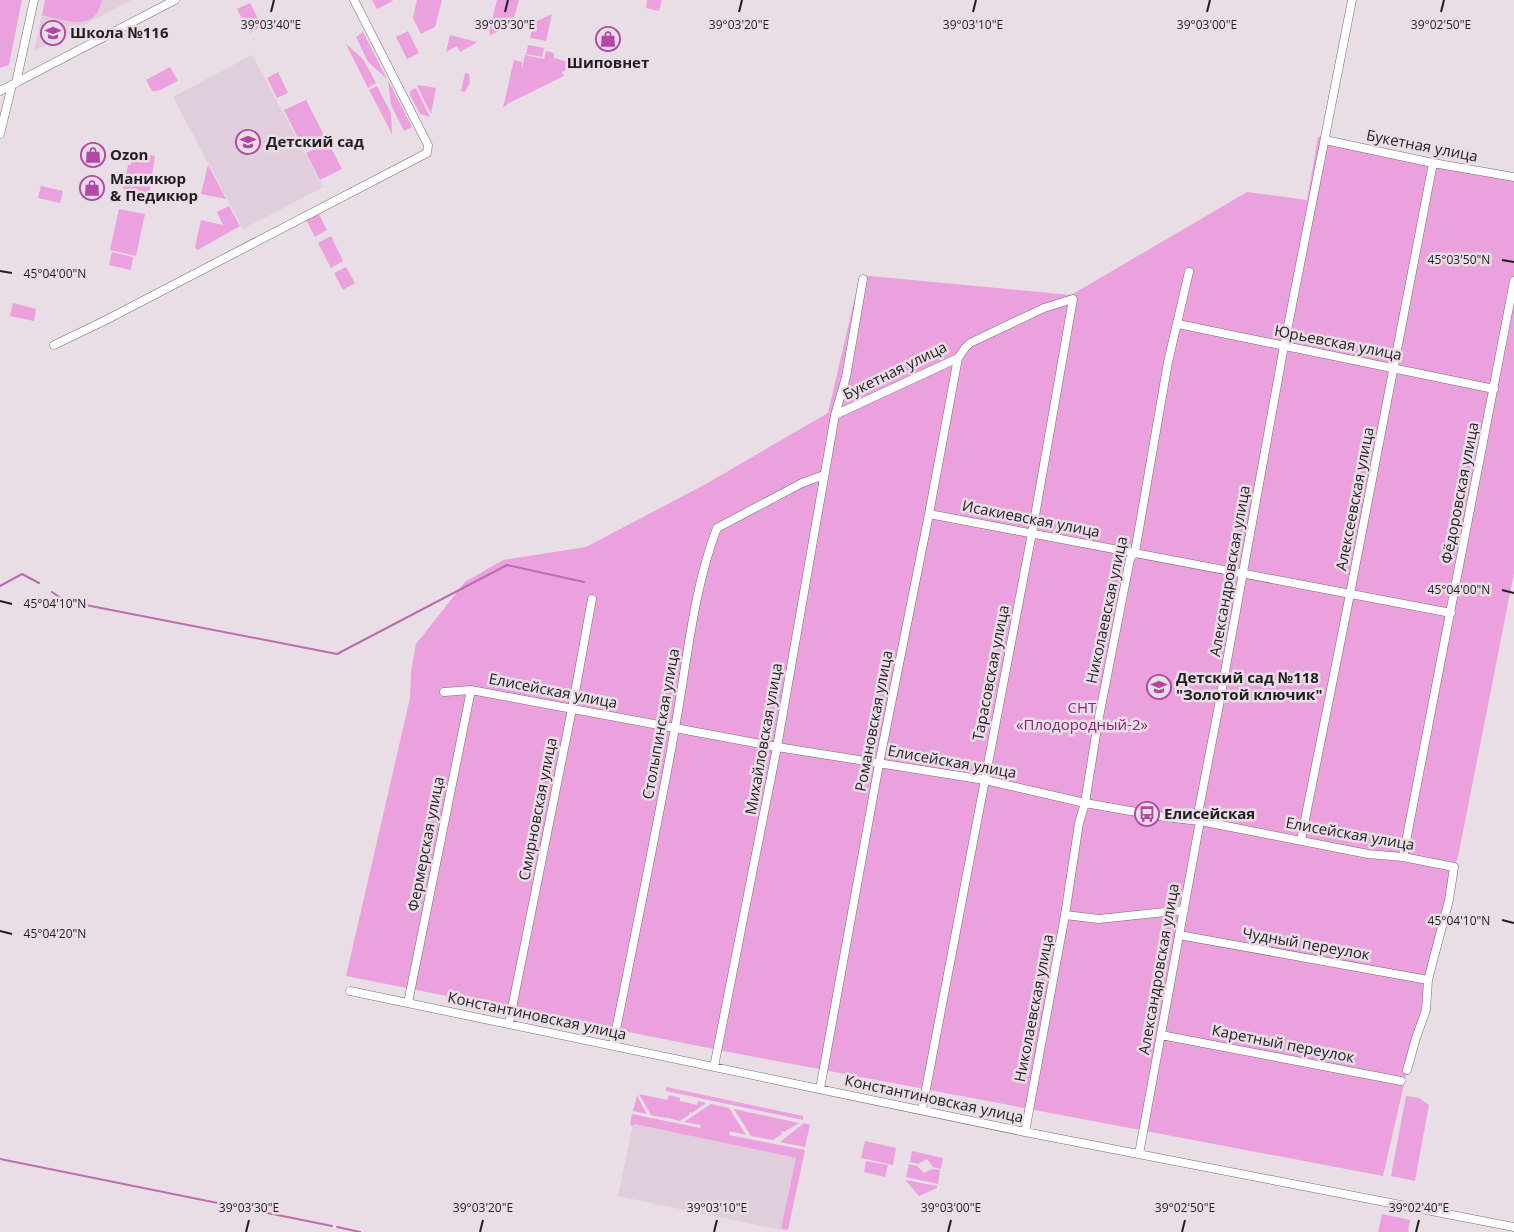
<svg xmlns="http://www.w3.org/2000/svg" width="1514" height="1232" font-family="'Open Sans',sans-serif">
  <style>
    .built { fill: #e0cedc }
    .green { fill: #eca1df }
    .lines { fill: none; stroke-linecap: round; stroke-linejoin: round }
    .stream { stroke: #bb6dae; stroke-width: 2 }
    .minor-casing { stroke: #766c74; stroke-width: 9 }
    .minor { stroke: #fff; stroke-width: 8 }
    .ticks { fill: none; stroke: #221d21; stroke-width: 2 }
    .labels { text-anchor: middle; stroke-width: 5; stroke-linejoin: round; paint-order: stroke }
    .poi-label { font-size: 15px; font-weight: bold; fill: #221d21; stroke: #e9dde6; text-anchor: start }
    .street-label { font-size: 15px; fill: #221d21; stroke: #e9dde6 }
    .park-label { font-size: 15px; fill: #87297b; stroke: #e9dde6 }
    .ticks-label { font-size: 12px; text-anchor: middle; fill: #221d21; stroke: #e9dde6; stroke-width: 5; stroke-linejoin: round; paint-order: stroke }
  </style>
  <rect width="100%" height="100%" fill="#e9dde6"/>
  <path class="built" d="M45 0H132L34 51Z
    M252 55 323 187 243 229 173 97Z
    M633 1124 796 1158 781 1230 618 1196Z"/>
  <path class="green" d="M0 0H22L9 65 0 68Z
    M45 0H102C94 34 66 20 42 15Z
    M372 0H392L393 1 377 9Z
    M417 0H442L435 27 421 34 413 18Z
    M497 0H519L512 25H509L491 35 489 32Z
    M647 0H662L659 11 646 8Z
    M250 3 262 26 250 33 237 9Z
    M552 14 546 41 530 38 533 23Z
    M408 31 419 53 407 59 396 37Z
    M363 32 386 77V78L368 62 356 37Z
    M450 35 477 42 476 43 460 52 457 46 446 52Z
    M346 44 363 59 376 83 368 88Z
    M528 45 544 48 542 57 526 54Z
    M546 51 554 53V58L576 64 562 72 564 76 509 103 503 108 514 60 522 62V69L525 55 544 59Z
    M170 67 178 81 158 91H152L146 80Z
    M278 72 288 93 277 98 267 78Z
    M465 73 469 74 470 82 465 92 461 91Z
    M388 80 412 127 404 131 391 105Z
    M419 85 436 88 431 114 417 86Z
    M377 86 391 113 392 134 369 90Z
    M416 88 430 117 420 114 410 95V91Z
    M306 100 326 139 304 150 284 110Z
    M1318 137 1514 175V573L1459 852 1447 896 1383 1176 729 1052 346 976 410 698 411 672 416 644 465 582 503 560 586 547 704 485 828 413 860 275 1071 295 1247 192 1307 200Z
    M328 142 342 169 320 180 306 153Z
    M133 152 155 156 149 195 123 189 128 165H131Z
    M208 165 226 199 201 194Z
    M41 186 63 191 60 203 38 198Z
    M229 206 240 226 198 250 195 247 201 220 223 225 217 212Z
    M119 209 145 214 136 256 110 250Z
    M319 214 327 230 315 237 306 220Z
    M331 236 343 261 331 268 318 243Z
    M112 252 133 257 131 270 109 265Z
    M346 267 355 283 343 290 334 273Z
    M13 303 36 309 34 321 10 316Z
    M666 1087 803 1116V1120L666 1091Z
    M639 1094 667 1100 669 1095 680 1098V1101L697 1105 698 1101 706 1103 692 1113 689 1112 690 1114 680 1121 668 1118 667 1117 666 1118 651 1115Z
    M637 1096 647 1114 633 1111Z
    M1406 1096 1419 1098 1429 1105 1415 1181 1391 1176Z
    M711 1104 729 1108 746 1135 730 1131 729 1135 805 1150 788 1230 781 1229 796 1158 634 1124 633 1126 630 1125 632 1114 700 1128 701 1125 684 1122Z
    M734 1109 799 1123 784 1132 783 1131 781 1132 782 1134 773 1140 751 1136Z
    M804 1123 810 1125 805 1147 780 1142 799 1127H801L800 1126Z
    M865 1141 896 1148 893 1165 861 1158Z
    M912 1151 943 1158 941 1169 933 1167 927 1159 918 1164 910 1162Z
    M866 1161 888 1165 885 1177 864 1172Z
    M909 1164 917 1166 924 1173 932 1169 940 1170 938 1184 906 1177Z
    M906 1180 937 1186V1188L919 1196 906 1181Z
    M1382 1214 1410 1220 1408 1232H1378Z"/>
  <g class="lines">
    <path class="stream" d="M0 586 22 574 39 583
      M52 592 65 601 337 654 507 565 584 582
      M0 1159 332 1226
      M337 1227 360 1232"/>
    <defs>
      <path id="minor" d="M16 83 34 0
        M0 91 175 0
        M0 134 12 85
        M1325 140 1433 163 1514 177
        M1178 324 1494 389
        M54 345 104 321 427 153 428 145 354 0
        M835 415 958 358 965 348 970 343 1044 308 1073 299 1032 533 922 1110
        M929 514 1451 613
        M444 692 471 690 777 747 985 780 1085 803 1165 817 1200 821 1368 854 1403 857 1454 867 1449 900 1428 980 1426 1010 1416 1038 1407 1070
        M1301 840 1350 594 1433 163
        M1403 857 1514 281
        M1065 915 1099 919 1184 910
        M1179 935 1428 980
        M350 991 1025 1132 1514 1227
        M408 1003 471 690
        M509 1023 572 709 592 599
        M1161 1035 1401 1081
        M613 1045C634 939 656 834 675 728 687 663 693 590 717 528L802 483 824 475
        M714 1067 777 747 835 415 846 377 863 279
        M820 1089 879 764 929 514 958 358
        M1025 1132 1065 915 1079 823 1085 803 1098 722 1130 559 1135 552 1168 362 1189 272
        M1139 1154 1200 821 1198 814 1219 705 1284 346 1352 0"/>
    </defs>
    <use href="#minor" class="minor-casing"/>
    <use href="#minor" class="minor"/>
  </g>
  <path class="ticks" d="M271 12 274 0M505 12 508 0M739 12 742 0M973 12 976 0M1207 12 1210 0M1441 12 1444 0M1502 260 1514 262M0 271 12 273M1502 590 1514 593M0 601 12 604M1502 920 1514 923M0 931 12 934M246 1232 249 1220M480 1232 483 1220M714 1232 717 1220M948 1232 951 1220M1182 1232 1185 1220M1416 1232 1419 1220"/>
  <defs>
    <symbol id="school-ring" viewBox="-11 -11 22 22"><circle r="9.5" fill="#e9dde6" stroke="#b446a5" stroke-width="1.5"/><path d="M0-5L7-2L0 1L-7-2ZM-4 1L0 2.5L4 1V4Q0 6-4 4Z" fill="#b446a5"/></symbol>
    <symbol id="shop-ring" viewBox="-11 -11 22 22"><circle r="9.5" fill="#e9dde6" stroke="#b446a5" stroke-width="1.5"/><path d="M-5-2.5h2.3a2.7 3.5 0 0 1 5.4 0H5L5.5 6h-11ZM-1.5-2.5h3a1.5 2.3 0 0 0-3 0Z" fill="#b446a5"/></symbol>
    <symbol id="bus-ring" viewBox="-11 -11 22 22"><circle r="9.5" fill="#e9dde6" stroke="#b446a5" stroke-width="1.5"/><path d="M-5-6H5V4H4V6H2V4H-2V6H-4V4H-5ZM-3.5-4V0h7V-4ZM-3.5 1.2v1.5H-2V1.2ZM2 1.2v1.5H3.5V1.2Z" fill="#b446a5"/></symbol>
  </defs>
  <g fill-rule="evenodd">
    <use href="#school-ring" x="39" y="19" width="28" height="28"/>
    <use href="#shop-ring" x="594" y="25" width="28" height="28"/>
    <use href="#school-ring" x="234" y="128" width="28" height="28"/>
    <use href="#shop-ring" x="79" y="141" width="28" height="28"/>
    <use href="#shop-ring" x="78" y="174" width="28" height="28"/>
    <use href="#school-ring" x="1145" y="673" width="28" height="28"/>
    <use href="#bus-ring" x="1133" y="800" width="28" height="28"/>
  </g>
  <g class="labels">
    <g class="poi-label">
      <text x="70" y="38">Школа №116</text>
      <text x="608" y="68" text-anchor="middle">Шиповнет</text>
      <text x="266" y="147">Детский сад</text>
      <text x="110" y="160">Ozon</text>
      <text x="110" y="184">Маникюр<tspan x="110" dy="17">&amp; Педикюр</tspan></text>
      <text x="1176" y="683">Детский сад №118<tspan x="1176" dy="17">"Золотой ключик"</tspan></text>
      <text x="1164" y="819">Елисейская</text>
    </g>
    <g class="street-label">
      <text transform="translate(1422 146) rotate(11)" y="5">Букетная улица</text>
      <text transform="translate(1338 343) rotate(11)" y="5">Юрьевская улица</text>
      <text transform="translate(895 371) rotate(-26)" y="5">Букетная улица</text>
      <text transform="translate(1460 493) rotate(-79)" y="5">Фёдоровская улица</text>
      <text transform="translate(1355 499) rotate(-79)" y="5">Алексеевская улица</text>
      <text transform="translate(1031 519) rotate(11)" y="5">Исакиевская улица</text>
      <text transform="translate(1230 571) rotate(-80)" y="5">Александровская улица</text>
      <text transform="translate(1107 610) rotate(-78)" y="5">Николаевская улица</text>
      <text transform="translate(991 673) rotate(-79)" y="5">Тарасовская улица</text>
      <text transform="translate(553 691) rotate(11)" y="5">Елисейская улица</text>
      <text transform="translate(874 721) rotate(-79)" y="5">Романовская улица</text>
      <text transform="translate(661 724) rotate(-80)" y="5">Столыпинская улица</text>
      <text transform="translate(764 739) rotate(-80)" y="5">Михайловская улица</text>
      <text transform="translate(952 762) rotate(10)" y="5">Елисейская улица</text>
      <text transform="translate(538 809) rotate(-79)" y="5">Смирновская улица</text>
      <text transform="translate(1350 834) rotate(10)" y="5">Елисейская улица</text>
      <text transform="translate(426 844) rotate(-79)" y="5">Фермерская улица</text>
      <text transform="translate(1306 944) rotate(10)" y="5">Чудный переулок</text>
      <text transform="translate(1159 969) rotate(-80)" y="5">Александровская улица</text>
      <text transform="translate(1034 1008) rotate(-79)" y="5">Николаевская улица</text>
      <text transform="translate(537 1016) rotate(12)" y="5">Константиновская улица</text>
      <text transform="translate(1283 1044) rotate(11)" y="5">Каретный переулок</text>
      <text transform="translate(934 1099) rotate(12)" y="5">Константиновская улица</text>
    </g>
    <g class="park-label">
      <text x="1082" y="713">СНТ<tspan x="1082" dy="17">«Плодородный-2»</tspan></text>
    </g>
  </g>
  <g class="ticks-label">
    <text x="271" y="29">39°03'40"E</text>
    <text x="505" y="29">39°03'30"E</text>
    <text x="739" y="29">39°03'20"E</text>
    <text x="973" y="29">39°03'10"E</text>
    <text x="1207" y="29">39°03'00"E</text>
    <text x="1441" y="29">39°02'50"E</text>
    <text x="1459" y="264">45°03'50"N</text>
    <text x="55" y="278">45°04'00"N</text>
    <text x="1459" y="594">45°04'00"N</text>
    <text x="55" y="608">45°04'10"N</text>
    <text x="1459" y="925">45°04'10"N</text>
    <text x="55" y="938">45°04'20"N</text>
    <text x="249" y="1212">39°03'30"E</text>
    <text x="483" y="1212">39°03'20"E</text>
    <text x="717" y="1212">39°03'10"E</text>
    <text x="951" y="1212">39°03'00"E</text>
    <text x="1185" y="1212">39°02'50"E</text>
    <text x="1419" y="1212">39°02'40"E</text>
  </g>
</svg>
